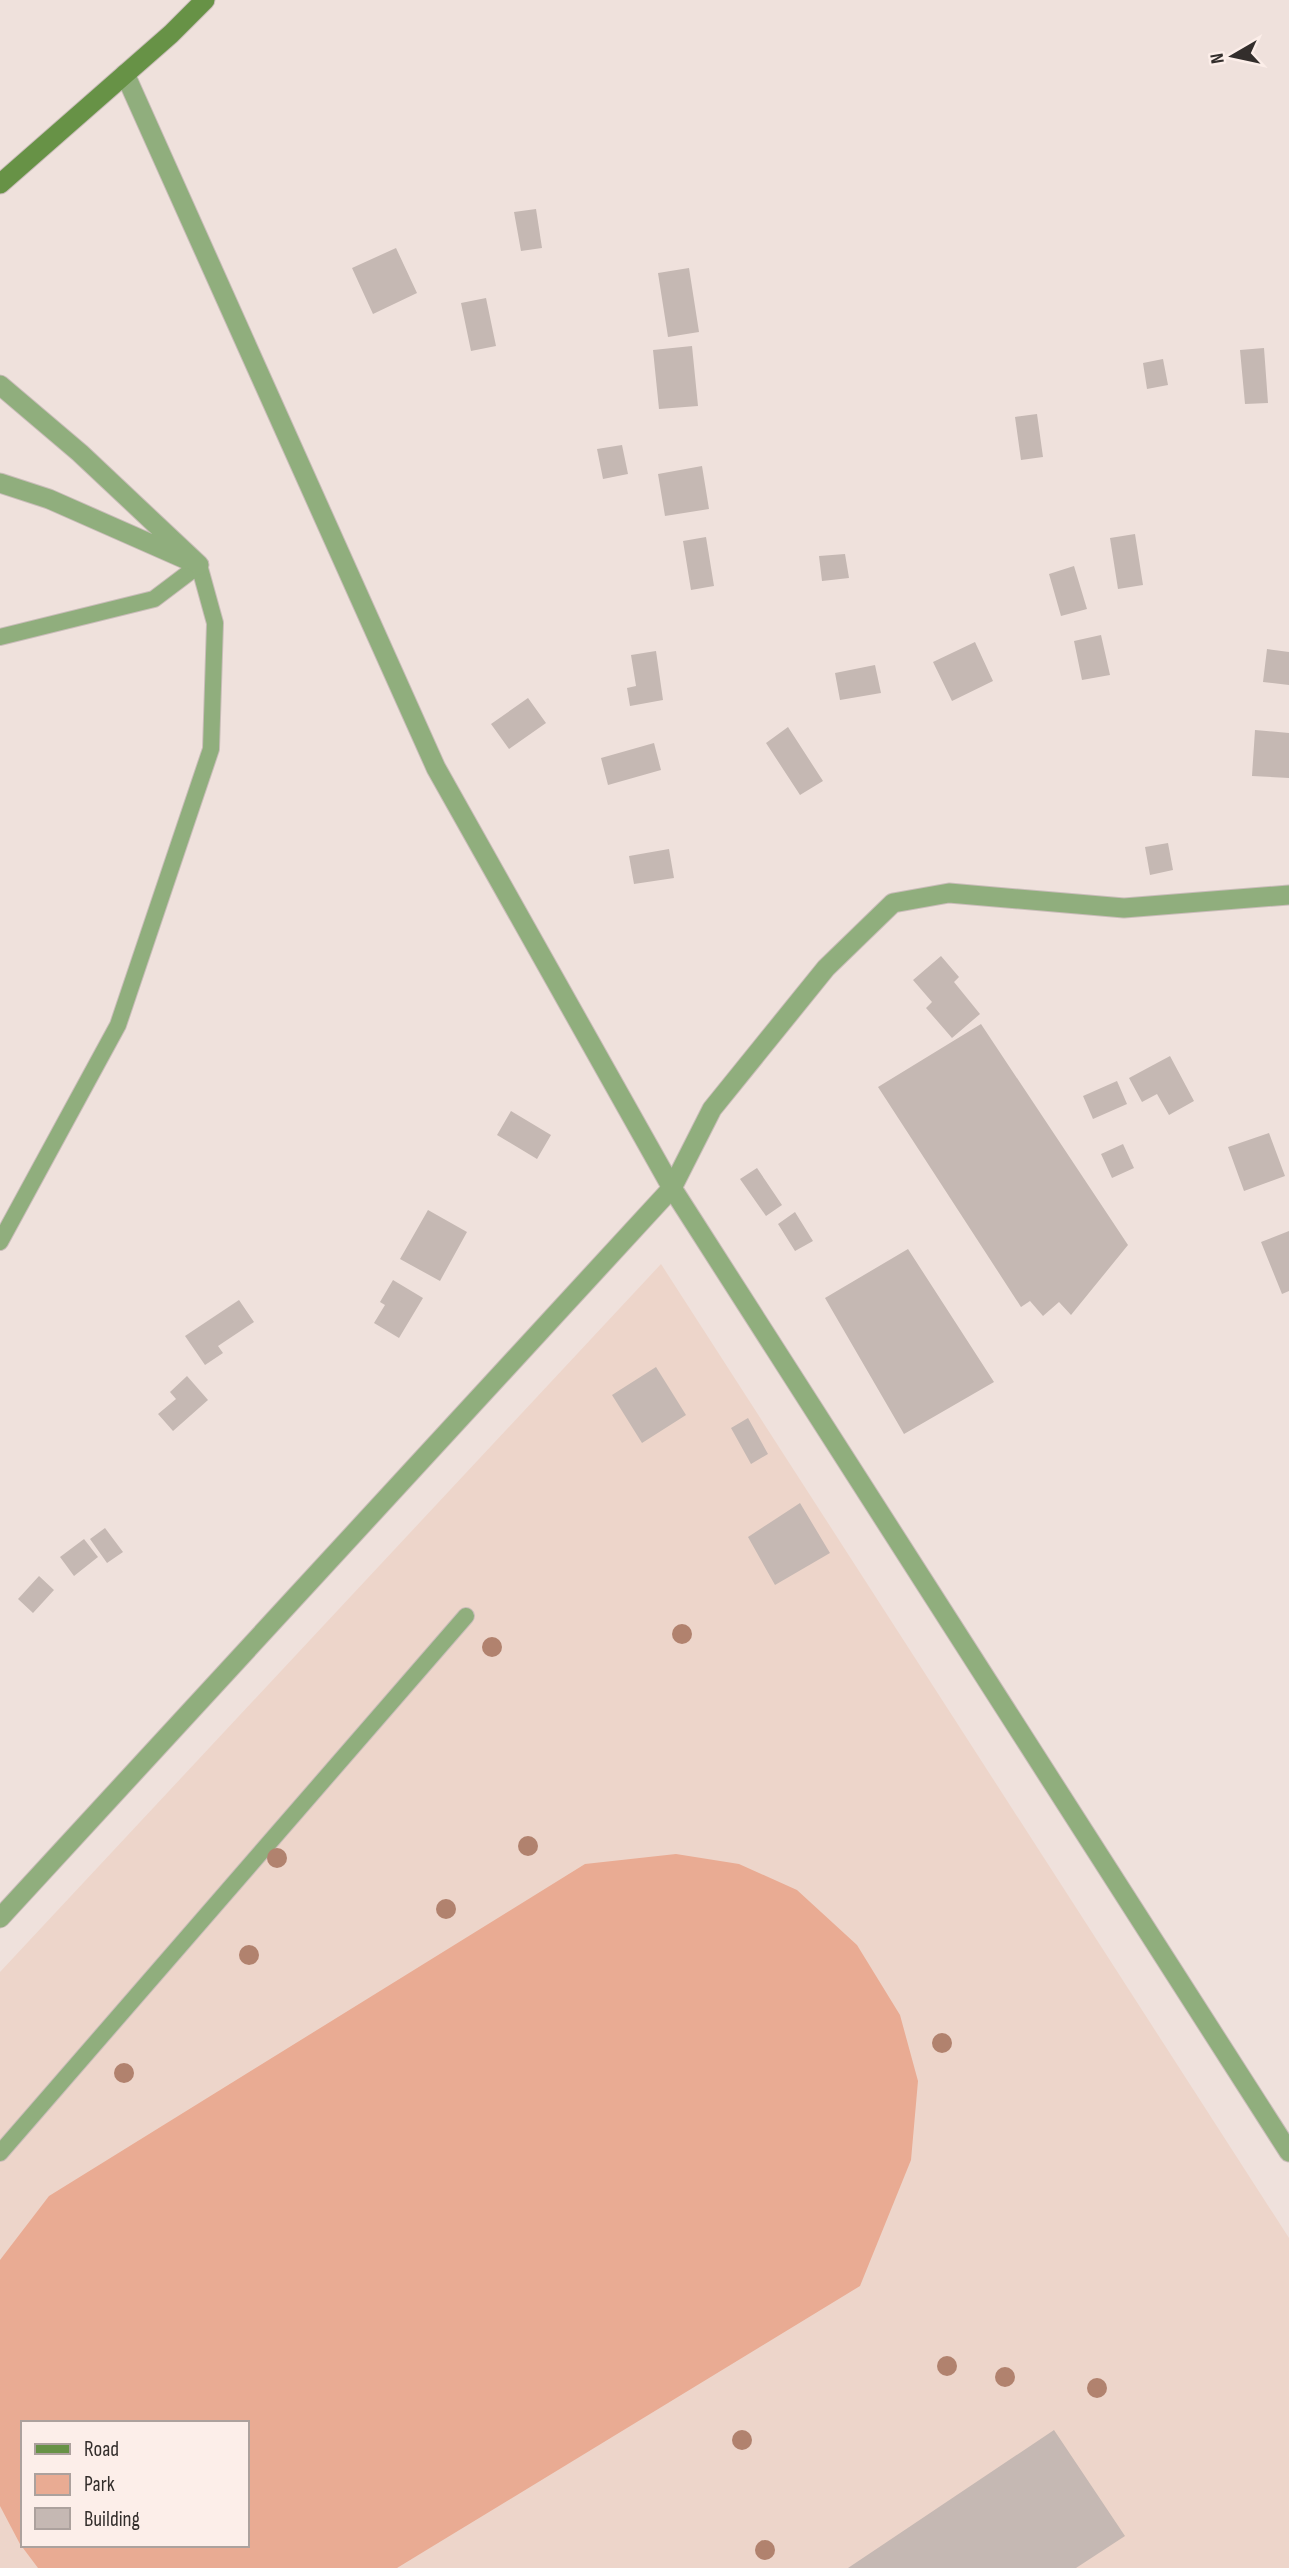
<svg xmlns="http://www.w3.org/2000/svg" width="1289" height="2568" font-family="'Sofia Sans Condensed',sans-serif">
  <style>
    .education { fill: #edd5ca; fill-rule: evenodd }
    .green { fill: #e9ab93; fill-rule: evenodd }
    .building { fill: #c5b8b3 }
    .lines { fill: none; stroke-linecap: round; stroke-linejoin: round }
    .service-casing { stroke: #c9bdb9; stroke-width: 18 }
    .minor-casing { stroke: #c9bdb9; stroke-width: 21 }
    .secondary-casing { stroke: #c9bdb9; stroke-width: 21 }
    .service { stroke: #90ae7d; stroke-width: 16 }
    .minor { stroke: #90ae7d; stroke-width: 19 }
    .secondary { stroke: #679246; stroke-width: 19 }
    .tree { fill: #b1826e }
  </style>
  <rect width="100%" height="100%" fill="#efe1dc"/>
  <path class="education" d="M661 1264 1289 2238V2568H0V1972ZM23 2423H247V2545H23Z"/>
  <path class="green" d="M676 1854 739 1864 797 1890 857 1945 900 2015 918 2081 911 2160 860 2286 397 2568H38L20 2544 0 2506V2260L49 2196 585 1864ZM23 2423H247V2545H23Z"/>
  <path class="building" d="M536 209 542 248 521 251 514 212Z
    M396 248 417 293 373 314 352 268Z
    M689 268 699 332 668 337 658 273Z
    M486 298 496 346 471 351 461 303Z
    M692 346 698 406 659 409 653 350Z
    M1264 348 1268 403 1245 404 1240 350Z
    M1163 359 1168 385 1147 389 1143 363Z
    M1037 414 1043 457 1021 460 1015 417Z
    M622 445 628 474 603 479 597 449Z
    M702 466 709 509 665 516 658 474Z
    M1135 534 1143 585 1118 589 1110 538Z
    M706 537 714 586 691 590 683 541Z
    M845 554 849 578 822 581 819 556Z
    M1074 566 1087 609 1061 616 1049 574Z
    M1101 635 1110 675 1082 680 1074 641Z
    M975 642 993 681 952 701 933 662Z
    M1267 649 1289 652V685L1263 682Z
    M656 651 663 700 630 706 627 688 636 686 631 655Z
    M875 665 881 693 840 700 835 673Z
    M528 698 546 723 509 749 491 724Z
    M788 727 823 781 800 795 766 743Z
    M1255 730 1289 733V778L1252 776Z
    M654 743 661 770 608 785 601 758Z
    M1168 843 1173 870 1150 875 1145 847Z
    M669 849 674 878 634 884 629 856Z
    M941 956 959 977 954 982 980 1014 952 1038 926 1008 932 1002 913 980Z
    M981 1024 1128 1245 1071 1315 1059 1302 1043 1316 1030 1301 1021 1307 878 1087Z
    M1170 1056 1194 1101 1169 1115 1157 1094 1142 1102 1129 1078Z
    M1117 1081 1127 1104 1093 1119 1083 1096Z
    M511 1111 551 1135 537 1159 497 1135Z
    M1269 1133 1285 1176 1244 1191 1228 1147Z
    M1123 1144 1134 1168 1112 1178 1101 1154Z
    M757 1168 782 1205 766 1216 740 1179Z
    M428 1210 467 1232 440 1281 400 1259Z
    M795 1212 813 1241 795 1251 778 1224Z
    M1289 1231V1291L1282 1294 1261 1242Z
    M908 1249 994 1382 904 1434 825 1298Z
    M393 1280 423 1298 399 1338 374 1323 385 1305 380 1302Z
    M239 1300 254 1322 218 1346 223 1353 205 1365 185 1336Z
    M656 1367 686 1415 642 1443 612 1395Z
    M187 1376 208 1400 173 1431 158 1414 176 1399 170 1392Z
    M748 1418 768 1454 751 1464 731 1428Z
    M800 1503 830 1553 775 1585 748 1537Z
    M105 1528 123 1552 107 1563 90 1539Z
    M84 1539 98 1557 74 1576 60 1557Z
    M39 1576 54 1590 33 1613 18 1599Z
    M1054 2430 1125 2536 1076 2568H848Z"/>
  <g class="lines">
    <defs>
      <path id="service" d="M0 637 154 599 199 565 215 623 211 749 118 1025 0 1242
        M0 2153 466 1616"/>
      <path id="minor" d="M125 74 436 768 672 1188 1289 2152
        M0 385 80 453 199 565
        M0 483 49 499 185 559
        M0 1918 672 1188 712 1109 826 968 893 903 949 893 1124 908 1289 895"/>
      <path id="secondary" d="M0 184 171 34 205 0"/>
    </defs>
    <use href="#service" class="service-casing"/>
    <use href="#minor" class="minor-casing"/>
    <use href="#secondary" class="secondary-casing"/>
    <use href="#service" class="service"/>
    <use href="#minor" class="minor"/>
    <use href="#secondary" class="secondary"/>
  </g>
  <g class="tree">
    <circle cx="682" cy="1634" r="10"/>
    <circle cx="492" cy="1647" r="10"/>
    <circle cx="528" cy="1846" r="10"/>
    <circle cx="277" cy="1858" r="10"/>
    <circle cx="446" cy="1909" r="10"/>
    <circle cx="249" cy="1955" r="10"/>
    <circle cx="942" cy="2043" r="10"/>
    <circle cx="124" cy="2073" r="10"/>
    <circle cx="947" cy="2366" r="10"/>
    <circle cx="1005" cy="2377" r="10"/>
    <circle cx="1097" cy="2388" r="10"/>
    <circle cx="742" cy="2440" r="10"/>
    <circle cx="765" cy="2550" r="10"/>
  </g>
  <rect x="21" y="2421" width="228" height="126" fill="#fceee9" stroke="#aca19d" stroke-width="2"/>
  <rect x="35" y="2444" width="35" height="10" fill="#679246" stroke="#aca19d" stroke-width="2"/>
  <text x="84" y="2456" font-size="21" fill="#332e2c">Road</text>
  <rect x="35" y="2474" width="35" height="21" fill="#e9ab93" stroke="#aca19d" stroke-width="2"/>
  <text x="84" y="2491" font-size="21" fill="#332e2c">Park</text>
  <rect x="35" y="2508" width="35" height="21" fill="#c5b8b3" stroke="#aca19d" stroke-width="2"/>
  <text x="84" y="2526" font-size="21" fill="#332e2c">Building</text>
  <g transform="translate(1233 56) rotate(261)" stroke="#fceee9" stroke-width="5" paint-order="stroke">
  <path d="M0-5L12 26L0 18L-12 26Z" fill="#332e2c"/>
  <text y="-10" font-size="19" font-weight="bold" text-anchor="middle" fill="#332e2c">N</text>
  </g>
</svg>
